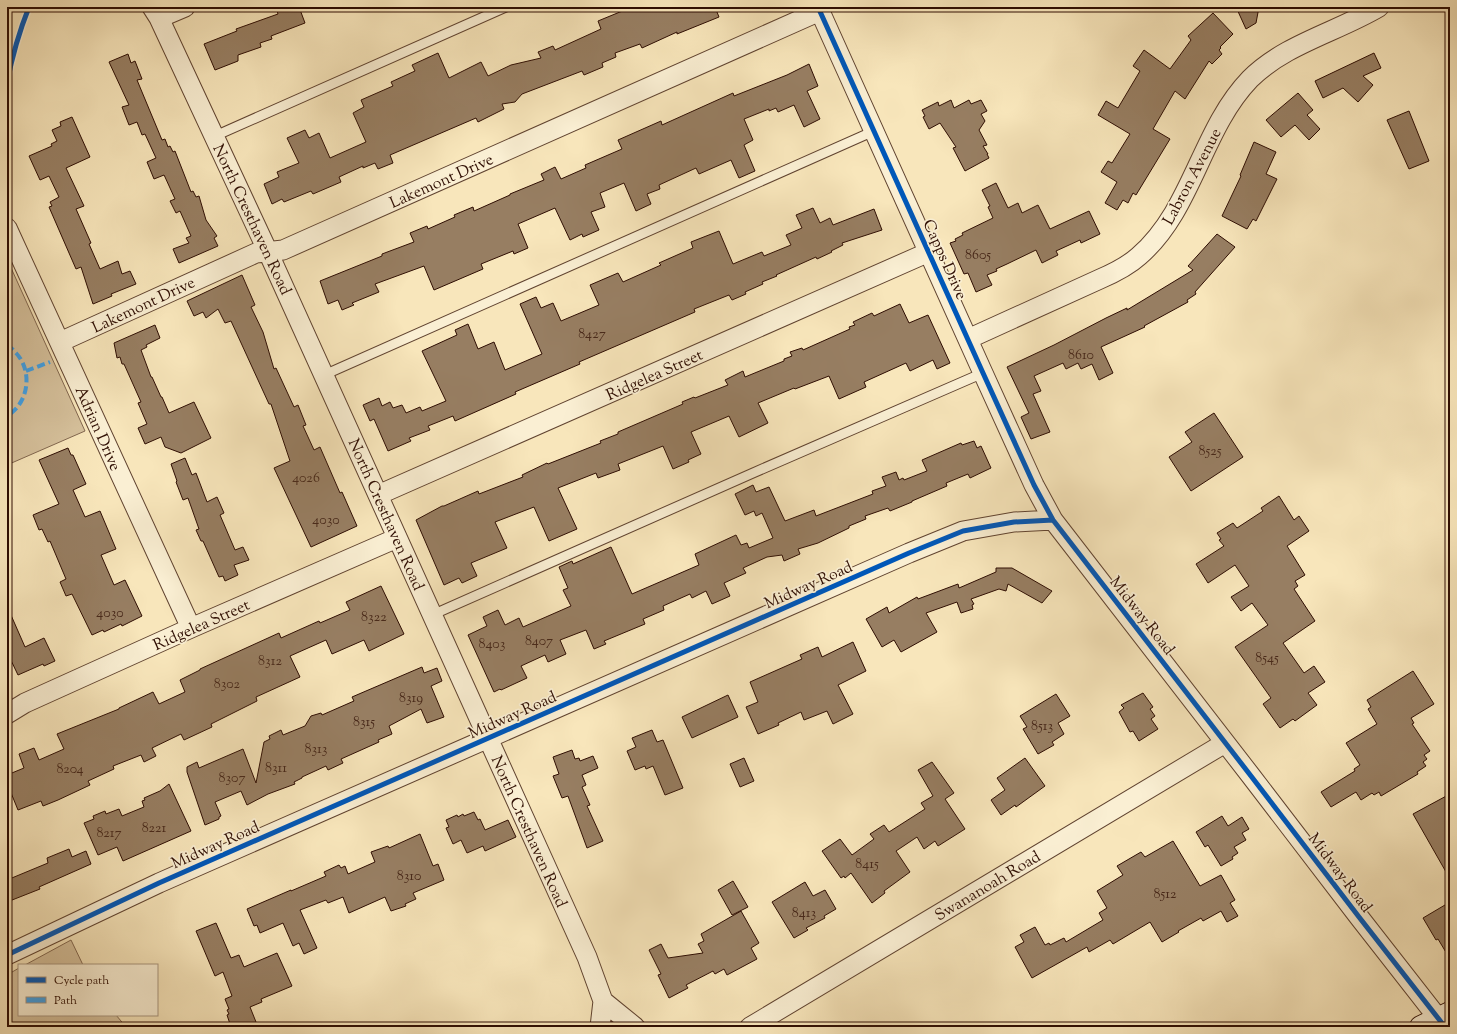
<svg xmlns="http://www.w3.org/2000/svg" width="1457" height="1034" font-family="'Sorts Mill Goudy',serif">
  <style>
    .green { fill: #d6c19c; stroke: #82674f }
    .building { fill: #977e62; stroke: #2e0d02 }
    .lines { fill: none; stroke-linecap: round; stroke-linejoin: round }
    .service-casing { stroke: #604330; stroke-width: 11 }
    .minor-casing { stroke: #604330; stroke-width: 21 }
    .secondary-casing { stroke: #2e0d02; stroke-width: 24 }
    .service { stroke: #faefd3; stroke-width: 9 }
    .minor { stroke: #faefd3; stroke-width: 19 }
    .secondary { stroke: #faefd3; stroke-width: 22 }
    .quiet { stroke: #3ea1e9; stroke-width: 4; stroke-dasharray: 8 4; stroke-linecap: butt }
    .cycleway-casing { stroke: #faefd3; stroke-width: 8 }
    .cycleway { stroke: #0057b8; stroke-width: 5 }
    .labels { text-anchor: middle; stroke-width: 3.5; stroke-linejoin: round; paint-order: stroke }
    .number-label { font-size: 14px; fill: #48291a }
    .street-label { font-size: 16px; fill: #2e0d02; stroke: #faefd3 }
  </style>
  <rect width="100%" height="100%" fill="#f8e6bb"/>
  <filter id="stains"><feTurbulence type="fractalNoise" baseFrequency=".005" numOctaves="4"/><feColorMatrix values="0 0 0 0 .2 0 0 0 0 .09 0 0 0 0 .02 0 0 0 .5 -.17"/></filter>
  <radialGradient id="worn" r=".72"><stop offset=".6" stop-color="#630" stop-opacity="0"/><stop offset="1" stop-color="#630" stop-opacity=".3"/></radialGradient>
  <path class="green" d="M7 259 85 431 7 465Z
    M71 940 83 965H25Z
    M19 968V1015H116L126 1027H7V975Z"/>
  <path class="building" d="M286 7H299L305 23 271 36 272 39 260 43 261 47 238 55V61L215 70 204 44 237 31 236 29 278 14 277 11Z
    M632 7H715L719 17 677 34V32L642 48 640 44 615 53 616 57 602 63 603 67 584 75 582 71 522 94 515 102 502 104 504 109 478 122 476 118 390 155 393 163 378 169 375 163 363 168V166L339 177 341 182 313 194 311 191 284 202 282 199 272 204 264 184 279 177 277 172 299 163 287 138 305 130 309 138 319 133 330 158 366 142 353 113 364 107 361 100 393 86 391 82 415 71 412 65 438 53 449 78 481 62 488 76 511 65 541 58 538 52 553 46 555 50 601 29 598 21Z
    M1236 7H1259L1256 23 1246 29Z
    M1213 13 1233 34 1220 47 1221 48 1219 50 1222 54 1212 64 1209 61 1185 99 1175 91 1153 129 1170 139 1136 195 1133 193 1128 203 1123 200 1117 210 1105 203 1117 182 1101 172 1108 161 1112 163 1130 134 1098 115 1106 101 1118 108 1140 71 1133 66 1144 50 1170 69 1191 40 1188 36Z
    M1374 53 1381 68 1363 76 1373 85 1358 102 1343 88 1323 98 1315 81Z
    M128 54 131 63 135 61 142 79 137 80 162 140 165 139 168 147 170 146 173 152 175 151 191 192 193 191 196 197 199 196 206 220 217 236 214 238 218 246 179 263 173 249 189 243 186 238 191 236 180 211 176 213 170 201 175 199 165 177 164 175 154 179 147 162 156 158 145 134 142 135 137 122 129 125 122 107 129 105 109 62Z
    M809 64 818 86 807 91 820 119 804 127 794 105 778 112 776 108 769 111V109L744 119 753 140 744 145 755 171 739 178 731 160 699 174 696 168 659 185 660 189 647 194 651 204 636 211 624 183 600 193 605 207 591 212 599 230 583 237 582 234 570 240 555 208 518 224 528 248 514 254 513 251 481 264 483 269 434 290 424 266 375 284 379 292 352 303 354 305 342 310 338 300 328 304 320 281 382 256V254L414 242 410 233 427 226 428 229 455 217 454 215 473 207 474 211 510 195V194L544 180 541 174 555 167 561 179 586 168 585 165 622 149 618 140 661 121 662 125 733 93 734 96 787 75Z
    M1298 93 1313 110 1307 115 1320 129 1309 140 1295 125 1281 137 1266 120Z
    M951 100 954 108 969 100 971 104 981 100 987 111 981 114 985 121 979 130 987 145 983 146 988 154H987L989 158 965 171 953 148 956 147 940 123 929 129 923 117 925 116 922 110 938 102 939 106Z
    M1409 111 1429 161 1409 169 1387 120Z
    M72 117 90 157 66 168 84 206 76 209 91 243 89 244 100 269 118 261 122 274 130 271 136 284 111 294 112 296 93 304 81 267 76 269 49 207 52 206 50 202 59 197 49 176 40 180 29 156 52 146 51 144 57 141 52 130 61 126 60 122Z
    M1254 142 1276 152 1266 174 1277 179 1256 221 1253 219 1247 229 1222 216 1241 176 1240 175Z
    M996 183 1008 208 1018 203 1022 213 1038 205 1050 229 1089 211 1100 234 1081 243 1080 240 1056 251 1058 255 1042 263 1036 250 1007 264 996 269 997 271 987 275 992 285 976 292 968 273 964 274 950 243 956 241 955 239 963 235 962 233 993 218 988 207 990 206 982 190Z
    M813 208 820 223 830 218 833 225 874 209 882 230 842 243 843 245 831 251 832 252 817 259 816 257 776 275 777 276 762 282 763 284 745 292 746 294 732 300 729 295 694 309 695 312 579 362 580 364 515 392 516 394 455 421 453 416 428 426 430 430 409 438 411 441 388 451 374 419 370 421 363 405 379 398 382 406 390 402 393 408 402 405 406 413 420 407 422 411 446 401 422 351 457 335 455 330 468 324 478 349 494 342 505 370 542 354 520 304 536 297 541 308 553 303 561 321 599 305 590 285 618 273 623 282 661 265 659 263 693 248 691 242 719 231 733 264 762 252 764 256 791 245 786 235 802 228 796 215Z
    M1217 234 1235 247 1195 292 1196 294 1187 300 1188 302 1144 326 1145 327 1101 347 1113 373 1099 380 1092 364 1081 369 1078 363 1066 369 1063 363 1034 376 1041 391 1033 394 1050 432 1031 439 1021 417 1029 413 1007 367 1054 345 1106 318 1127 308V310L1193 270 1188 266Z
    M242 275 255 305 251 307 263 332 274 369 276 368 294 407 298 405 306 425 303 426 314 450 320 447 340 493 342 492 357 526 311 547 274 468 290 461 271 404H269L231 321 225 323 218 309 206 318 203 312 194 316 187 301Z
    M900 304 909 323 928 315 950 363 937 369 933 360 910 371 906 363 864 382 866 387 839 399 829 376 795 389 794 388 758 403 768 423 739 437 729 416 691 432 701 454 688 460 689 462 673 469 663 446 618 464 620 470 598 478 596 473 558 488 577 529 549 541 534 507 495 522 507 548 471 563 477 576 462 583 459 578 444 585 416 520 442 506H444L478 491 479 494 523 477 522 475 547 463 548 464 601 443 600 441 618 434V432L683 404 682 402 694 397 695 398 728 385 725 380 743 371 745 377 784 361V359L792 356 790 352 802 348 803 350 850 329 849 327 855 325 853 322 872 313 874 316Z
    M155 325 160 338 146 345 147 347 141 350 151 377H152L161 397H162L169 413 194 402 211 438 181 453 165 447 161 437 145 444 138 428 147 424 138 403 141 402 124 364H122L120 357 117 358 114 343Z
    M1214 413 1243 457 1191 491 1169 457 1192 442 1185 432Z
    M974 441 977 448 981 446 991 468 970 478 968 474 946 483 947 486 912 501V502L890 511 888 508 865 516 866 519 849 526V528L818 543 798 549 800 554 784 561 782 555 767 557 743 568 746 573 724 583 730 596 712 604 706 591 692 598 690 594 663 606 664 610 643 619 645 624 604 641 606 644 594 649 586 630 560 640 566 654 548 662 545 655 521 666 527 678 501 690 500 689 494 692 468 635 487 626 483 617 498 610 505 625 519 618 523 627 571 606 563 590 568 588 559 567 572 561 573 564 611 547 632 594 699 565 695 554 736 535 741 545 747 543 749 548 773 538 762 513 756 516 754 511 745 515 735 494 753 485 756 492 769 487 785 521 814 510 816 516 873 494 872 491 886 486 882 477 896 472 899 480 903 478 904 480 927 471 922 460 961 443 962 445Z
    M68 448 71 455H73L86 484 73 490 85 517 100 511 116 549 101 555 114 585 125 580 142 616 122 626 121 624 104 632 103 630 92 635 72 594 66 596 60 582 66 579 50 541 48 542 42 529 39 530 33 515 59 504 39 460Z
    M185 458 192 475 196 473 207 502 217 497 224 513 220 515 235 550 243 547 249 560 234 565 238 575 225 581 223 576 219 577 203 541H201L196 530 199 529 188 498 183 500 176 482 177 481 171 464Z
    M1279 496 1294 520 1299 516 1309 531 1287 546 1305 575 1295 581 1298 586 1294 589 1315 621 1283 643 1304 673 1314 666 1325 682 1308 693 1317 705 1295 721 1293 719 1280 728 1263 704 1271 698 1235 647 1268 625 1252 603 1241 611 1231 597 1249 586 1235 565 1208 583 1196 564 1224 546 1219 540 1221 539 1217 533 1233 523 1237 528 1263 511 1261 508Z
    M996 568H1012L1052 591 1042 603 1008 584 1006 591 999 589 971 599 974 604 972 605 973 609 961 613 957 602 926 613 937 632 901 652 894 640 882 647 866 619 887 607 889 613 917 597 918 599 958 584 959 588 996 572Z
    M381 586 404 634 369 651 364 640 332 654 326 640 290 656 300 677 256 697 257 701 211 724 212 727 184 740 181 734 152 748 156 756 144 762 141 755 113 766 114 769 88 781 90 785 58 800 43 806 41 801 18 810 7 783V775L24 768 19 754 34 748 39 760 64 749 57 734 119 709V708L153 692 159 704 185 692 180 680 200 670V669L279 633 281 638 319 621 320 623 350 610 346 602Z
    M7 606 25 647 44 638 55 661 44 666 43 664 18 675 7 652Z
    M853 642 866 671 838 685 853 714 833 724 827 711 804 720 801 712 778 723 779 725 758 734 746 707 758 702 750 682 802 659 800 655 818 647 822 657Z
    M422 667 424 673 437 668 442 681 431 686 444 717 427 723 421 709 389 726 392 734 378 740 379 742 341 759 343 763 328 770 326 766 302 777V778L294 782 295 784 268 794 247 805 241 791 215 802 221 816 219 817V819L205 825 187 772V767L197 762 199 768 243 749 256 783 264 742 270 739 269 736 281 730 283 735 305 726 311 716 321 713 322 715 354 701 352 697Z
    M1413 671 1434 704 1411 718 1414 723 1412 724 1430 751 1424 755 1427 759 1423 762 1426 766 1417 772 1418 774 1381 796 1379 792 1374 795 1372 793 1361 800 1356 792 1331 807 1321 792 1355 771 1354 769 1360 765 1346 743 1377 724 1368 709 1371 707 1367 700Z
    M1143 693 1153 707 1150 709 1155 716 1151 719 1158 729 1139 741 1133 731 1130 732 1119 712 1124 708 1121 705Z
    M1056 694 1070 716 1058 723 1064 734 1052 742 1054 745 1038 754 1023 729 1027 727 1020 716Z
    M728 695 738 717 692 738 682 717Z
    M652 730 657 742 663 740 683 788 665 795 653 766 646 769 645 766 635 770 627 751 636 747 632 738Z
    M572 750 575 759 579 758 580 761 593 756 598 768 582 775 586 785 582 787 590 805 587 806 603 841 587 848 568 796 562 798 553 776 559 774 553 757Z
    M744 758 754 781 740 787 730 764Z
    M1025 758 1045 786 1016 807 1015 805 1001 815 991 800 1005 790 997 778Z
    M932 762 954 793 945 799 965 829 938 846 935 841 924 849 917 837 896 851 910 872 884 891 885 893 872 903 851 873 845 878 844 876 841 878 822 851 840 839 852 855 874 839 870 834 884 825 889 832 925 809 921 803 933 796 918 770Z
    M169 784 191 831 123 861 117 847 98 855 84 823 94 819 93 816 105 811 106 814 119 809 122 816 144 807 142 801 145 800 144 798 160 791Z
    M1450 794V879L1413 814Z
    M474 812 478 820 480 819 485 830 508 820 516 837 485 851 483 846 467 853 461 840 453 844 446 828 449 827 446 820 457 815 458 817 463 814 464 816Z
    M1222 816 1228 826 1242 817 1249 829 1242 833 1246 840 1234 847 1238 853 1232 857 1233 859 1221 866 1208 845 1205 847 1196 832Z
    M420 834 433 866 438 864 444 880 413 893 416 899 405 904 406 906 391 911 385 897 349 913 343 897 328 903 326 900 300 910 317 948 304 954 299 943 293 946 283 923 260 933 257 925 254 926 247 909 291 890V891L326 876 324 872 339 865 341 868 345 866 348 874 375 862 371 852 388 846 389 848Z
    M1173 841 1200 886 1221 875 1235 900 1230 903 1238 916 1227 922 1221 911 1203 921 1201 918 1178 931 1179 932 1162 942 1150 922 1113 944 1110 940 1089 952 1087 947 1032 978 1015 947 1024 942 1020 935 1035 927 1045 945 1049 943 1050 945 1064 938 1066 942 1103 920 1099 913 1107 908 1097 891 1123 875 1117 866 1141 852 1145 857Z
    M69 849 72 857 86 851 91 864 39 887 40 889 7 902V880L48 863 47 858Z
    M733 881 748 907 732 915 718 890Z
    M805 882 813 896 825 890 836 909 824 916 825 918 806 928 808 930 794 938 772 902Z
    M1450 902V959L1438 939 1436 940 1423 918Z
    M741 911 759 943 751 948 757 959 727 975 724 969 715 974 713 971 686 985 688 988 669 998 658 975 661 974 649 950 661 944 668 958 703 953 698 944 704 941 701 934Z
    M216 923 231 958 239 955 244 967 277 953 292 986 261 999 262 1002 250 1007 258 1027H231L227 1015 229 1014 227 1010 229 1009 225 999 232 996 223 972 215 976 196 931Z"/>
  <g class="lines">
    <defs>
      <path id="service" d="M215 136 506 7
        M324 375 874 131
        M432 615 753 473 983 373"/>
      <path id="minor" d="M152 7 159 18 268 252 587 957 603 1001 600 1027
        M818 7 983 373 1034 485 1053 520 1251 776 1359 917 1445 1027
        M159 18 185 7
        M7 228 191 628
        M968 339 1100 279C1114 273 1128 266 1139 256 1193 209 1201 130 1250 79 1285 44 1337 32 1379 7
        M60 342 256 253 283 250 820 11
        M378 495 929 252
        M7 714 25 703 191 628 397 538
        M7 955 159 883 909 553 963 531 1014 522 1053 520
        M603 1001 635 1027
        M750 1027 1225 743"/>
      <path id="secondary" d="M1421 1027 1450 1013"/>
    </defs>
    <use href="#service" class="service-casing"/>
    <use href="#minor" class="minor-casing"/>
    <use href="#secondary" class="secondary-casing"/>
    <use href="#service" class="service"/>
    <use href="#minor" class="minor"/>
    <use href="#secondary" class="secondary"/>
    <path class="quiet" d="M7 271H8
      M7 345C11 347 13 350 16 353 33 371 29 403 7 416
      M26 371 50 362"/>
    <defs>
      <path id="cycleway" d="M818 7 983 373 1034 485 1053 520 1251 776 1359 917 1445 1027
        M7 83C12 57 19 32 29 7
        M7 955 159 883 909 553 963 531 1014 522 1053 520"/>
    </defs>
    <use href="#cycleway" class="cycleway-casing"/>
    <use href="#cycleway" class="cycleway"/>
  </g>
  <g class="labels">
    <g class="number-label">
      <text x="978" y="259">8605</text>
      <text x="592" y="338">8427</text>
      <text x="1081" y="359">8610</text>
      <text x="1210" y="455">8525</text>
      <text x="306" y="482">4026</text>
      <text x="326" y="524">4030</text>
      <text x="110" y="617">4030</text>
      <text x="374" y="621">8322</text>
      <text x="539" y="645">8407</text>
      <text x="492" y="648">8403</text>
      <text x="1267" y="662">8545</text>
      <text x="270" y="665">8312</text>
      <text x="227" y="688">8302</text>
      <text x="411" y="702">8319</text>
      <text x="364" y="726">8315</text>
      <text x="1042" y="730">8513</text>
      <text x="316" y="753">8313</text>
      <text x="276" y="772">8311</text>
      <text x="70" y="773">8204</text>
      <text x="232" y="782">8307</text>
      <text x="154" y="832">8221</text>
      <text x="109" y="837">8217</text>
      <text x="867" y="868">8415</text>
      <text x="409" y="880">8310</text>
      <text x="1165" y="898">8512</text>
      <text x="804" y="917">8413</text>
    </g>
    <g class="street-label">
      <text transform="translate(1191 176) rotate(-62)" y="6">Labron Avenue</text>
      <text transform="translate(441 180) rotate(-24)" y="6">Lakemont Drive</text>
      <text transform="translate(253 219) rotate(65)" y="6">North Cresthaven Road</text>
      <text transform="translate(946 259) rotate(66)" y="6">Capps Drive</text>
      <text transform="translate(143 304) rotate(-25)" y="6">Lakemont Drive</text>
      <text transform="translate(654 374) rotate(-24)" y="6">Ridgelea Street</text>
      <text transform="translate(99 428) rotate(66)" y="6">Adrian Drive</text>
      <text transform="translate(387 514) rotate(66)" y="6">North Cresthaven Road</text>
      <text transform="translate(808 584) rotate(-24)" y="6">Midway Road</text>
      <text transform="translate(1143 615) rotate(52)" y="6">Midway Road</text>
      <text transform="translate(201 624) rotate(-24)" y="6">Ridgelea Street</text>
      <text transform="translate(512 714) rotate(-24)" y="6">Midway Road</text>
      <text transform="translate(530 831) rotate(66)" y="6">North Cresthaven Road</text>
      <text transform="translate(215 844) rotate(-24)" y="6">Midway Road</text>
      <text transform="translate(1341 872) rotate(53)" y="6">Midway Road</text>
      <text transform="translate(987 885) rotate(-31)" y="6">Swananoah Road</text>
    </g>
  </g>
  <rect width="1457" height="1034" fill="none" stroke="#f8e6bb" stroke-width="24"/>
  <rect x="8" y="8" width="1441" height="1018" fill="none" stroke="#2e0d02" stroke-width="2"/>
  <rect x="12" y="12" width="1433" height="1010" fill="none" stroke="#2e0d02"/>
  <rect x="18" y="964" width="140" height="52" fill="#faefd3" stroke="#a8957f"/>
  <rect x="26" y="977" width="20" height="6" fill="#0057b8" stroke="#a8957f"/>
  <text x="54" y="984" font-size="12" fill="#2e0d02">Cycle path</text>
  <rect x="26" y="997" width="20" height="6" fill="#3ea1e9" stroke="#a8957f"/>
  <text x="54" y="1004" font-size="12" fill="#2e0d02">Path</text>
  <rect width="100%" height="100%" filter="url(#stains)"/>
  <rect width="100%" height="100%" fill="url(#worn)"/>
</svg>
